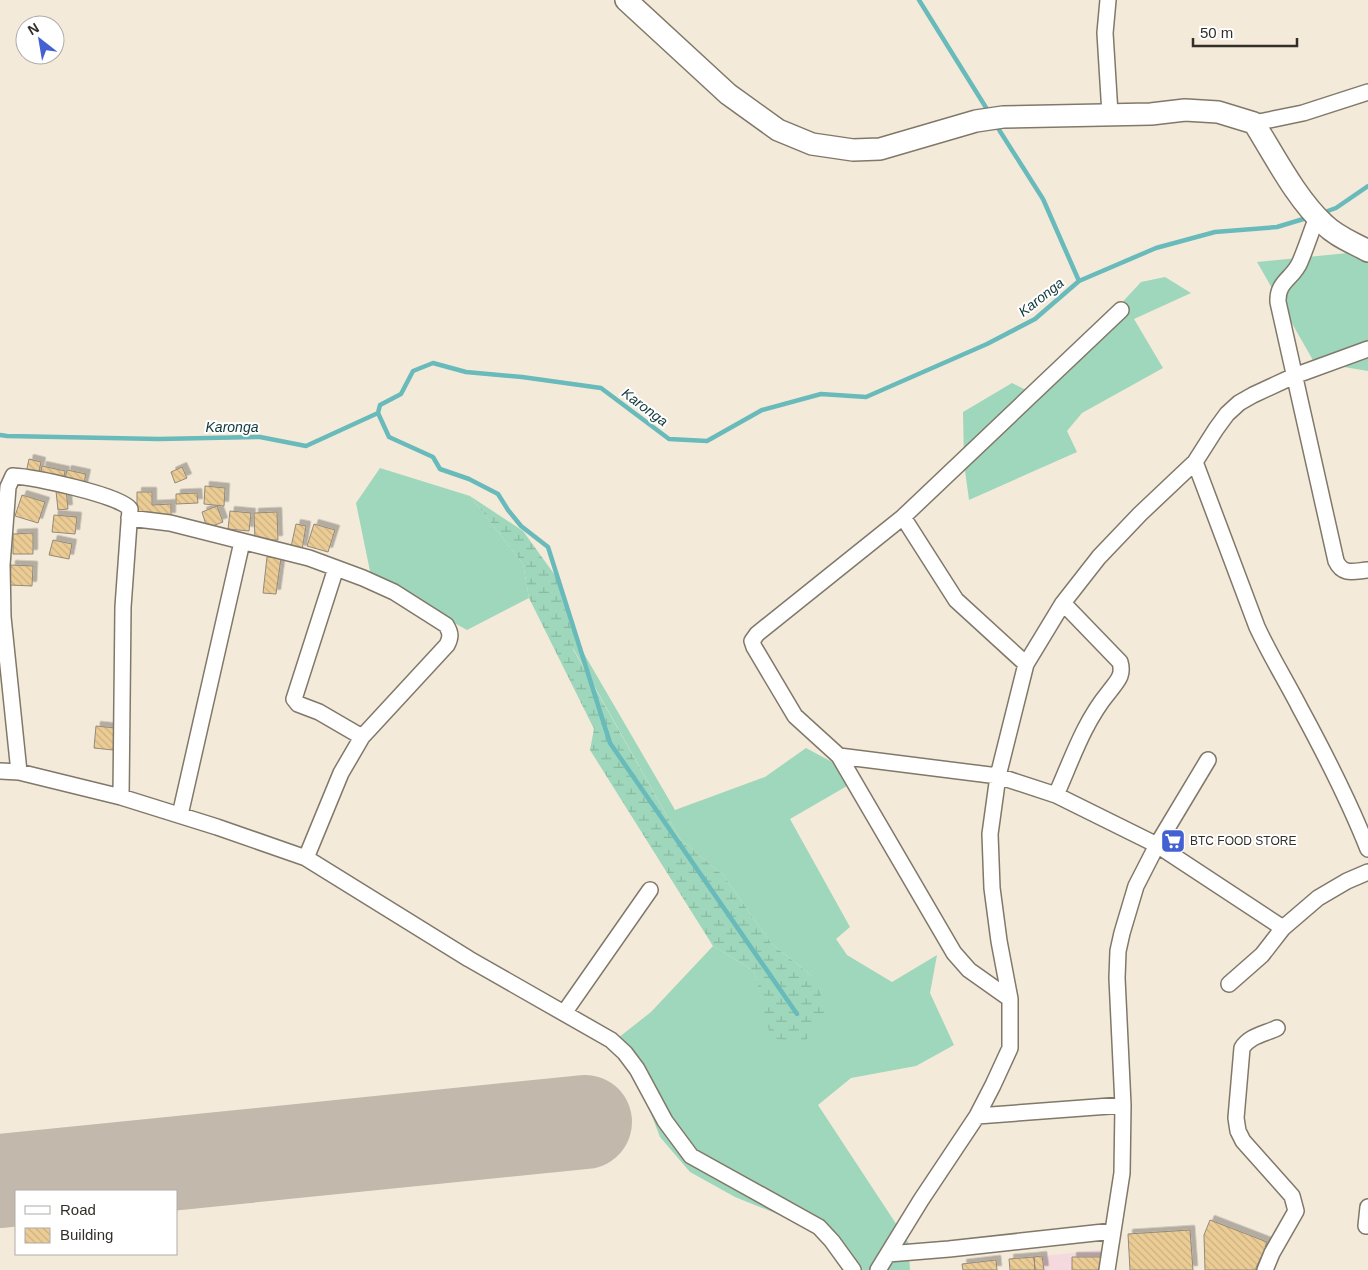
<svg xmlns="http://www.w3.org/2000/svg" width="1368" height="1270" font-family="Arial,sans-serif">
  <style>
    .medical { fill: #f4dade }
    .grass { fill: #9ed7bb }
    .wetland { fill: url(#wetland-marsh) }
    .lines { fill: none; stroke-linecap: round; stroke-linejoin: round }
    .stream { stroke: #69baba; stroke-width: 4.5 }
    .runway { stroke: #c2b9ac; stroke-width: 94 }
    .building { fill: url(#building-back-hatch); stroke: #938a7b; filter: url(#shadow) }
    .street-casing { stroke: #807869; stroke-width: 18 }
    .secondary-casing { stroke: #807869; stroke-width: 24 }
    .street { stroke: #fff; stroke-width: 15 }
    .secondary { stroke: #fff; stroke-width: 21 }
    .labels { text-anchor: middle; stroke-width: 4; stroke-linejoin: round; paint-order: stroke }
    .poi-label { font-size: 12px; fill: #322f28; stroke: #fff; text-anchor: start }
    .water-label { font-size: 14px; font-style: italic; fill: #0f3737; stroke: #fff }
  </style>
  <defs>
    <pattern id="wetland-marsh" width="20" height="14" patternUnits="userSpaceOnUse" patternTransform="scale(1.25)"><rect width="20" height="14" fill="#9ed7bb"/><path d="M1 5h8M5 5V1M11 12h8M15 12V8" fill="none" stroke="#89b9a1"/></pattern>
    <pattern id="building-back-hatch" width="6" height="6" patternUnits="userSpaceOnUse" patternTransform="scale(1.25)"><rect width="6" height="6" fill="#eccc95"/><path d="M-1 5l2 2M0 0l6 6M5-1l2 2" fill="none" stroke="#cbb080"/></pattern>
    <filter id="shadow"><feDropShadow dx="4.5" dy="-4.5" stdDeviation="0" flood-color="#0004"/></filter>
  </defs>
  <rect width="100%" height="100%" fill="#f4eada"/>
  <path class="medical" d="M1108 1249 1106 1270H1035L1034 1257Z"/>
  <path class="grass" d="M1368 251V371L1314 362 1257 262Z
    M1165 277 1191 293 1134 319 1163 368 1082 413 1067 431 1077 452 969 500 964 463 963 412 1012 383 1036 395 1141 282Z
    M380 468 470 496 523 564 529 598 467 630 371 576 356 503Z
    M576 640 675 810 765 777 806 748 834 763 847 786 790 819 850 927 836 939 847 955 892 982 937 955 930 993 954 1045 916 1066 851 1078 818 1105 908 1242 910 1270H847L817 1230 735 1197 690 1172 660 1137 640 1085 618 1038 651 1012 713 946 754 971 772 1038 813 977 771 943 724 876 680 839 573 648Z"/>
  <path class="wetland" d="M470 496 523 531 560 582 576 640 573 649 680 839 724 876 771 943 813 977 827 1008 804 1043 771 1038 754 971 713 946 590 750 594 729 529 598 523 564Z"/>
  <g class="lines">
    <path class="stream" d="M919 0 990 114
      M996 125 1043 199 1079 281
      M1322 213 1336 208 1368 186
      M378 413 389 437 433 457 440 469 469 479 498 494 508 510 521 526 548 547 610 743 797 1014
      M0 435 7 436 159 439 260 437 306 446 378 413 380 405 401 394 413 371 433 363 466 372 522 377 601 388 669 439 707 441 762 410 821 394 866 397 987 344 1035 319 1079 281 1156 248 1215 232 1277 227 1310 217"/>
    <path class="runway" d="M0 1181 585 1122"/>
  </g>
  <path class="building" d="M29 459 41 462 38 476 26 473Z
    M42 466 65 471 63 482 40 477Z
    M182 467 187 478 175 483 171 472Z
    M67 470 86 474 83 487 64 483Z
    M205 486 225 488 224 506 204 504Z
    M66 489 68 509 58 510 56 491Z
    M137 492H152V505L171 504V517H137Z
    M197 493 198 503 176 504V494Z
    M22 495 45 502 38 523 15 516Z
    M217 506 223 522 207 528 202 512Z
    M230 511 251 513 249 531 228 529Z
    M277 512 278 540H255L254 513Z
    M54 515 77 517 75 534 52 532Z
    M296 524 306 526 302 550 291 547Z
    M314 524 335 530 328 552 307 546Z
    M33 533V554H13V534Z
    M53 540 72 544 69 559 49 555Z
    M267 557 281 558 276 594 263 593Z
    M11 565 33 566 32 586 10 585Z
    M96 726 115 728 113 750 94 748Z
    M1210 1220 1267 1242 1265 1247 1269 1249 1265 1259 1261 1257 1255 1270H1205L1204 1235Z
    M1190 1230 1193 1270H1130L1128 1234Z
    M1042 1256 1044 1270H1035L1034 1257Z
    M1034 1257 1035 1270H1010L1009 1259Z
    M1072 1257H1105V1270H1072Z
    M996 1260 997 1270H963L962 1264Z"/>
  <g class="lines">
    <defs>
      <path id="street" d="M1108 0 1105 33 1110 114
        M1254 123 1303 113 1368 92
        M1317 217C1311 232 1306 248 1300 262 1293 279 1277 281 1278 302L1336 561C1343 576 1354 571 1368 570
        M1195 462 1257 627C1270 655 1286 681 1300 708 1325 754 1349 801 1368 849
        M903 517 956 600 1026 664
        M129 518 170 523 309 558 363 578 394 592 446 625C451 633 451 637 447 645L362 737 341 773 306 858
        M336 568 294 699 298 704 319 712 362 737
        M839 756 998 776 1056 795 1157 845 1283 928
        M0 771 19 772 121 797 217 827 306 858 469 959 611 1040 625 1053 637 1069 665 1121 691 1156 819 1227 832 1241 853 1270
        M19 772 3 617 2 565 8 487 13 476C33 477 120 495 130 509L123 607 121 797
        M1056 795C1072 759 1084 722 1109 692 1117 681 1124 676 1120 662L1063 603
        M180 815 242 542
        M1229 984 1262 955 1283 928 1318 898 1347 881 1368 872
        M1010 999 969 970 954 953 839 756 795 716 754 647 752 641 757 634 903 517 1121 310
        M564 1013 650 890
        M977 1116 1123 1105
        M1366 1226 1368 1207
        M888 1254 949 1249 1113 1231
        M878 1270 921 1200 977 1116 993 1085 1010 1048V999L999 941 992 888 990 834 998 776 1026 664 1063 603 1099 557 1140 514 1195 462 1216 429 1227 414 1239 403 1253 395 1294 376 1368 349
        M1107 1270 1122 1173 1123 1105 1117 978 1118 951 1122 933 1136 886 1157 845 1208 760
        M1265 1270 1272 1253 1296 1211 1292 1196 1243 1141 1238 1131 1236 1118 1242 1048C1249 1036 1265 1034 1277 1028"/>
      <path id="secondary" d="M626 0 728 94 778 130 812 144 853 150 880 149 976 121 1003 117 1151 114 1185 110 1218 112 1254 123C1274 155 1297 200 1325 225 1337 237 1354 243 1368 251"/>
    </defs>
    <use href="#street" class="street-casing"/>
    <use href="#secondary" class="secondary-casing"/>
    <use href="#street" class="street"/>
    <use href="#secondary" class="secondary"/>
  </g>
  <defs>
    <symbol id="supermarket-square" viewBox="-11 -11 22 22"><rect x="-9" y="-9" width="18" height="18" rx="4" fill="#4461d4" stroke="#fff"/><path d="M-6-5.5h2.5l.6 2H6L4.5 2H-2.5L-4.4-4H-6ZM-1.5 3.2a1.3 1.3 0 1 0 .1 0ZM3 3.2a1.3 1.3 0 1 0 .1 0Z" fill="#fff"/></symbol>
  </defs>
  <g fill-rule="evenodd">
    <use href="#supermarket-square" x="1159" y="827" width="28" height="28"/>
  </g>
  <g class="labels">
    <g class="poi-label">
      <text x="1190" y="845">BTC FOOD STORE</text>
    </g>
    <g class="water-label">
      <text transform="translate(1041 297) rotate(-38)" y="5">Karonga</text>
      <text transform="translate(645 407) rotate(37)" y="5">Karonga</text>
      <text x="232" y="432">Karonga</text>
    </g>
  </g>
  <rect x="15" y="1190" width="162" height="65" fill="#ffffff" stroke="#adaca9"/>
  <rect x="25" y="1206" width="25" height="8" fill="#ffffff" stroke="#adaca9"/>
  <text x="60" y="1215" font-size="15" fill="#322f28">Road</text>
  <rect x="25" y="1228" width="25" height="15" fill="url(#building-back-hatch)" stroke="#adaca9"/>
  <text x="60" y="1240" font-size="15" fill="#322f28">Building</text>
  <g transform="translate(40 40) rotate(329)"><circle r="24" fill="#ffffff" stroke="#adaca9"/>
  <path d="M0-4L9 19L0 12L-9 19Z" fill="#4461d4"/>
  <text y="-8" font-size="14" font-weight="bold" text-anchor="middle" fill="#322f28">N</text>
  </g>
  <path d="M1193 38v8h104v-8" fill="none" stroke="#322f28" stroke-width="2.5"/>
  <text x="1200" y="38" font-size="15" fill="#322f28" stroke="#ffffff" stroke-width="4" paint-order="stroke">50 m</text>
</svg>
